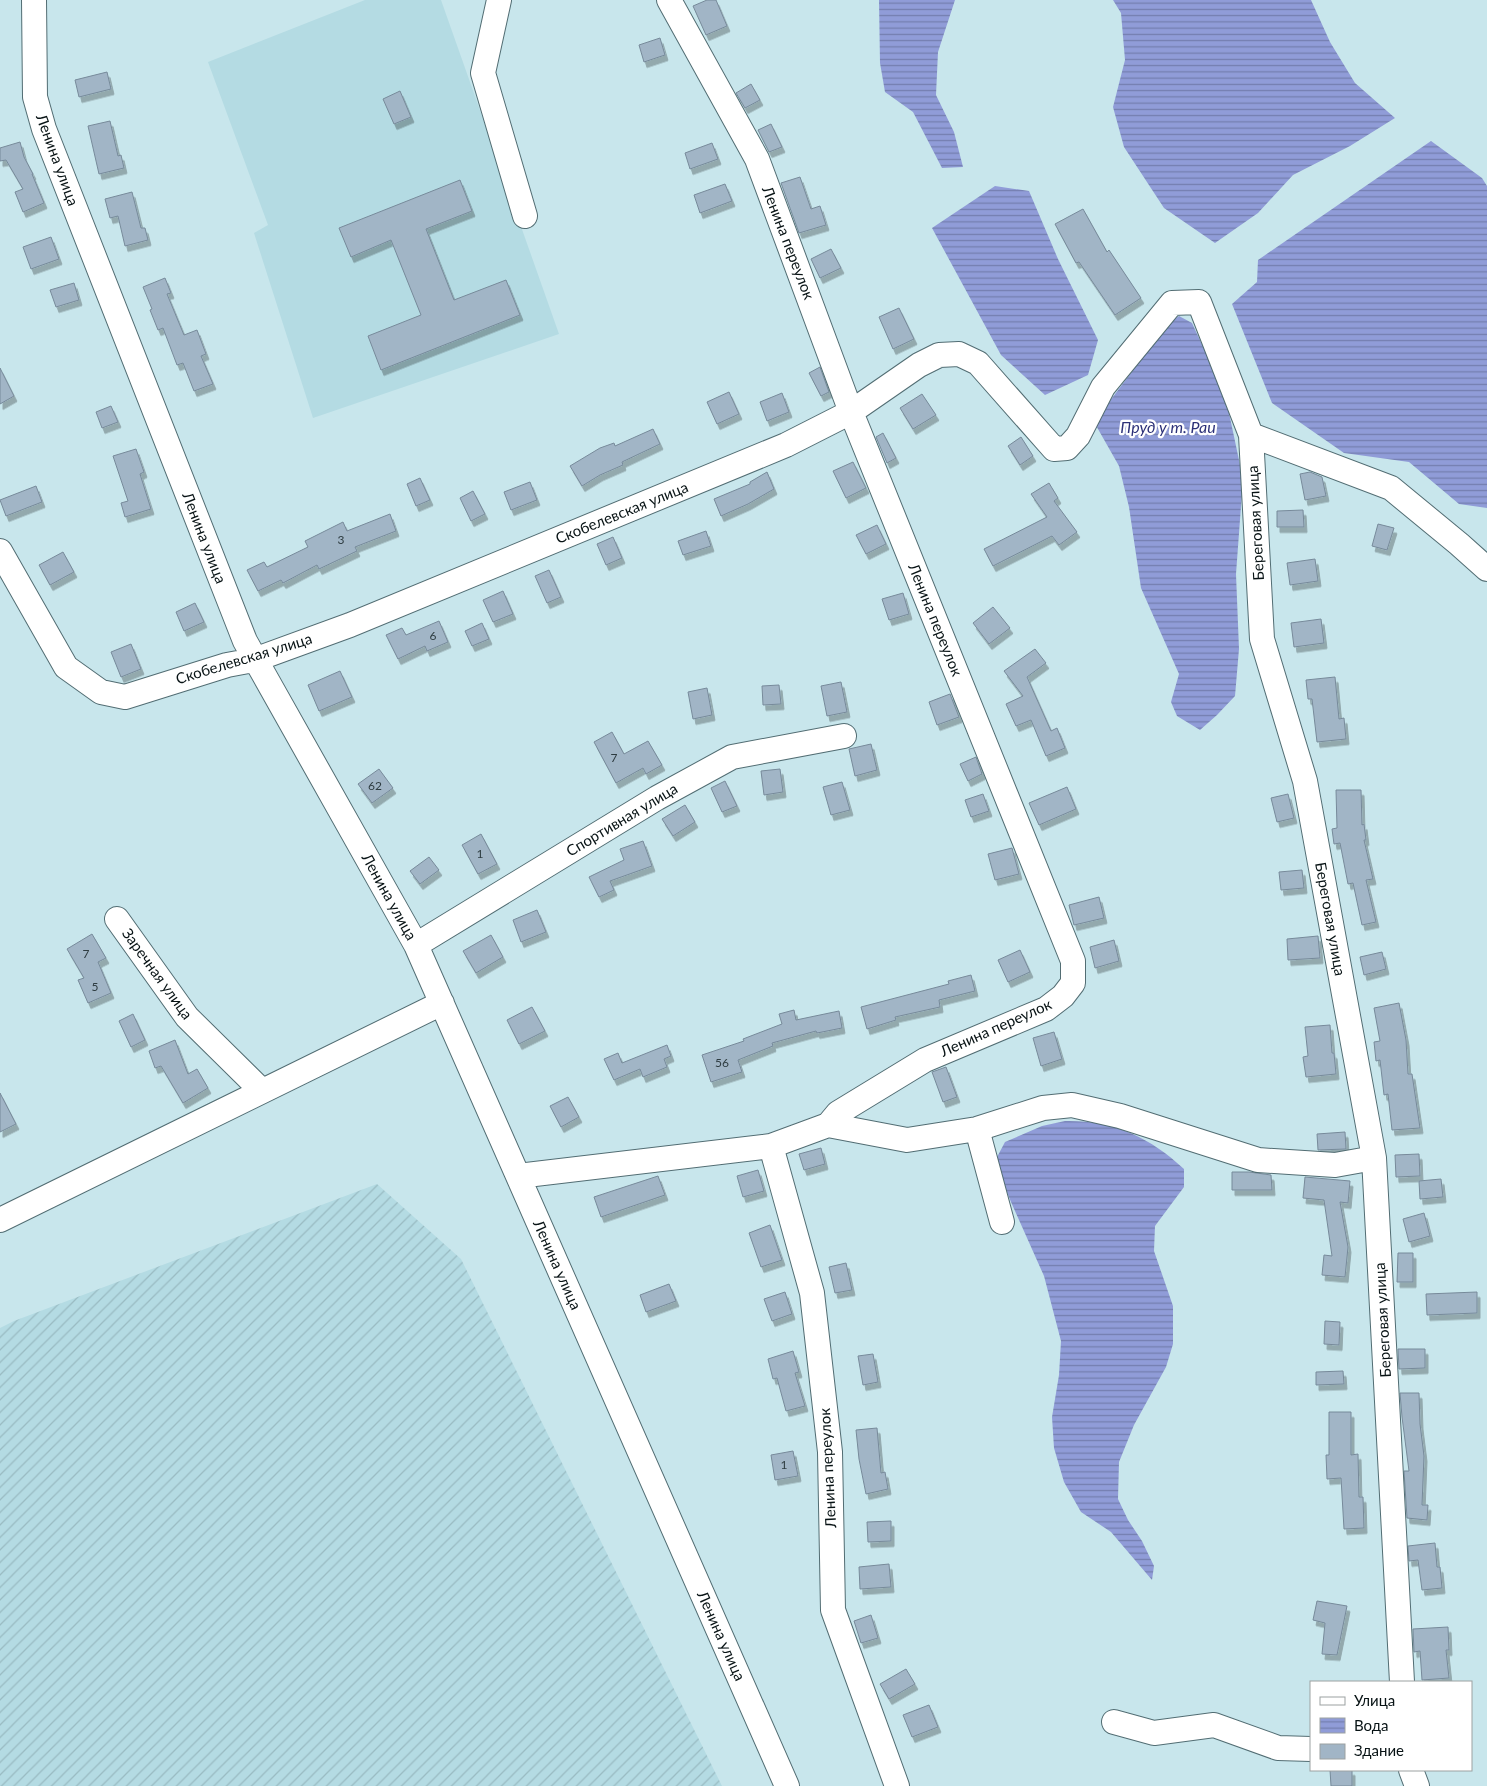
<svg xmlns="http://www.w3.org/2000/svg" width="1487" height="1786" font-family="Lato,sans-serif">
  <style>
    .built { fill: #b4dbe3 }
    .industrial { fill: url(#industrial-furrows) }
    .water { fill: url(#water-rules) }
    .building { fill: #a1b5c6; stroke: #778a9a; filter: url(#shadow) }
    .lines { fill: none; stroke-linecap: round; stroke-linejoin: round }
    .minor-casing { stroke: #526d73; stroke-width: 26 }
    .minor { stroke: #fff; stroke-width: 24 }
    .labels { text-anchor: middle; stroke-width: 4.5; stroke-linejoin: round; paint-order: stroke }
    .number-label { font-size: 12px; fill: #2e3c41 }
    .street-label { font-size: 15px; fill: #081315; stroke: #fff }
    .water-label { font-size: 16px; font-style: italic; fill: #2c3178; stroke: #fff }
  </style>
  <defs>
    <pattern id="industrial-furrows" width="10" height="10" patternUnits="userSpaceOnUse" patternTransform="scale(1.25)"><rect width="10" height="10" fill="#b4dbe3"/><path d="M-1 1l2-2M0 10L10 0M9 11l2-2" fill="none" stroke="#99bbc2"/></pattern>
    <pattern id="water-rules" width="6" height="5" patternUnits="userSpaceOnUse" patternTransform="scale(1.25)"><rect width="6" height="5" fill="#909cd8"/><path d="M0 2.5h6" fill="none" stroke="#747eae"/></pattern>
    <filter id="shadow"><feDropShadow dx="3" dy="5.5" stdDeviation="0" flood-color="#0004"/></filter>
  </defs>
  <rect width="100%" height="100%" fill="#c8e6ec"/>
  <path class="built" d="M365 0H441L559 334 313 418 254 233 268 225 208 62Z"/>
  <path class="industrial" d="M377 1184 461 1259 722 1786H0V1328L14 1321Z"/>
  <path class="water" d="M879 0H955L938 52 936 95 954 132 963 167 942 168 913 112 885 92 880 63Z
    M1113 0H1311L1330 42 1355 83 1395 118 1350 146 1293 175 1258 213 1215 243 1164 208 1124 147 1113 107 1125 60 1121 13Z
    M1431 141 1482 178 1487 186V508L1459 504 1409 462 1344 453 1272 403 1232 304 1257 282 1258 260Z
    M995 186 1029 191 1058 259 1098 340 1088 375 1045 395 1001 355 932 228Z
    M1179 316 1192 323 1225 394 1243 479 1236 574 1239 649 1235 696 1217 715 1200 730 1177 716 1171 702 1179 674 1141 588 1129 507 1119 466 1094 422 1167 325Z
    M1065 1121C1112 1120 1150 1137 1184 1169V1187L1155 1226 1154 1251 1173 1306V1344L1166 1367 1134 1425 1119 1462 1118 1499 1128 1520 1142 1541 1154 1566 1152 1580 1111 1532 1081 1512 1064 1482 1054 1448 1052 1417 1059 1375 1061 1341 1044 1276 1011 1202 1001 1178 996 1159 1005 1142 1042 1126Z"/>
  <path class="building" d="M707 0H716L727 26 706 35 693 6Z
    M660 38 665 55 644 62 639 45Z
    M107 72 111 89 79 97 75 80Z
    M751 84 760 100 745 108 736 93Z
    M400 91 411 117 394 124 383 99Z
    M110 121 118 156 121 155 124 168 99 174 88 126Z
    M771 124 782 147 769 152 758 130Z
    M20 142 24 157 33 174H32L44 203 23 212 15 192 23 189 6 160 0 161V148Z
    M712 143 718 159 690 169 685 153Z
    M800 177 811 209 820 206 826 225 799 233 781 183Z
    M460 180 472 211 426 229 454 300 506 280 520 315 381 370 368 336 421 315 391 240 351 257 339 228Z
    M725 184 732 201 700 213 694 195Z
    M132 192 141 228H145L148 240 125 246 118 216 110 218 105 199Z
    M1083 209 1107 252 1109 250 1141 298 1115 315 1079 262 1076 263 1055 224Z
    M51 237 59 259 31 269 23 247Z
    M831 249 841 268 820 278 811 259Z
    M165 278 171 293 167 294 184 335 197 330 206 354 201 356 213 384 194 391 183 363 177 365 163 328 158 330 150 310 152 309 143 287Z
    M74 283 79 300 56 307 50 290Z
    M899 308 914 339 893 349 879 317Z
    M820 367 829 392 821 396 809 373Z
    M0 368 14 396 0 404Z
    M729 392 739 414 717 424 707 402Z
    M782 393 789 412 767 421 760 402Z
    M922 394 936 415 913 429 900 408Z
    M111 406 118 422 102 428 96 412Z
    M653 429 660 444 622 462 623 465 600 475 582 486 570 466 600 448 614 443 615 446Z
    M883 433 896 458 887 463 876 437Z
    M1021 437 1033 456 1020 465 1008 446Z
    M136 449 144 472 140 474 151 509 125 517 121 503 128 501 113 456Z
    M853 462 866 488 846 498 833 471Z
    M767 472 774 489 748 504 721 516 714 499 750 484V482Z
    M1310 472 1322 477 1326 496 1305 500 1300 474Z
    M420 478 430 500 416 506 407 484Z
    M530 482 537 500 511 510 504 492Z
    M1049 483 1058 498 1054 501 1077 532 1059 545 1052 536 993 566 984 549 1047 517 1031 494Z
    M36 486 42 502 6 516 0 500Z
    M473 491 485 514 471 521 460 498Z
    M1303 510 1304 527H1277V511Z
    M390 514 396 531 355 547 357 551 319 569 317 565 283 583 281 580 258 591 247 570 264 562 267 567 308 547 305 541 343 522 347 531Z
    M1378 524 1394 528 1387 550 1372 546Z
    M877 525 886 544 866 554 856 535Z
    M706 531 711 546 683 555 678 541Z
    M613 537 622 558 606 565 597 544Z
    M63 552 74 572 50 585 39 565Z
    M1315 559 1318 581 1290 585 1287 563Z
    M549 570 561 597 547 603 535 576Z
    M503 591 513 614 493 622 483 600Z
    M903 593 909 614 889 620 882 599Z
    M195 603 204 622 184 631 176 612Z
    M993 607 1010 628 989 644 973 623Z
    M1321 619 1324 643 1294 647 1291 623Z
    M439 621 448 642 427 651 425 646 398 659 386 635 402 628 406 635Z
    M482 623 489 639 472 646 465 631Z
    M131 644 141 669 121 677 111 652Z
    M1035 649 1046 663 1027 677 1051 731 1057 728 1065 748 1046 756 1031 720 1016 726 1006 704 1023 696 1004 671Z
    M340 671 352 697 319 711 308 685Z
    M1335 677 1339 719 1344 718 1346 739 1317 742 1312 699H1308L1306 680Z
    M841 682 847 712 827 716 821 686Z
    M779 685 781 704 763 705 762 686Z
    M707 688 712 715 693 719 688 692Z
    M950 694 959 717 937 725 929 702Z
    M612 732 624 754 648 741 662 765 646 774 643 768 616 783 594 742Z
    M871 744 877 770 855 776 849 749Z
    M976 757 982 774 968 781 960 764Z
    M379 769 393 788 372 803 358 784Z
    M780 769 783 792 764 795 761 771Z
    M725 781 737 806 722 812 711 788Z
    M842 782 850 810 831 815 823 787Z
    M1067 787 1076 809 1039 825 1029 803Z
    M1336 790H1361L1362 825 1364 824 1366 840H1364L1373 879 1366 880 1376 922 1362 925 1353 883 1348 884 1340 843 1334 844 1332 829 1337 828Z
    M983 794 989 811 971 817 965 800Z
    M1288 794 1294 818 1277 822 1271 798Z
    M685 805 695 822 673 836 662 819Z
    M481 834 497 864 478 874 462 845Z
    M643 841 652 866 610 881 614 890 599 897 589 877 624 860 620 849Z
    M1012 848 1019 874 995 880 988 854Z
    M429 857 439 870 420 884 410 871Z
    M1302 870 1304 888 1281 890 1279 872Z
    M1099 897 1104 918 1074 925 1069 905Z
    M537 910 546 932 521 942 513 920Z
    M92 934 106 958 98 962 111 993 88 1003 78 980 84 978 67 949Z
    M491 935 503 957 476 973 463 951Z
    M1318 936 1320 958 1288 960 1287 939Z
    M1114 940 1119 961 1095 968 1090 947Z
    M1020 950 1030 972 1008 982 998 960Z
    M1382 952 1386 969 1364 975 1360 957Z
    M971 975 975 991 939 1000 940 1007 895 1017 896 1020 867 1029 861 1007 949 984 948 981Z
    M1399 1003 1406 1040 1408 1074H1412L1420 1128 1392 1130 1388 1094 1384 1095 1380 1060 1376 1061 1374 1042 1380 1041 1374 1008Z
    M532 1007 545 1031 519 1044 507 1020Z
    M794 1010 796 1020 839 1011 842 1028 817 1033 816 1031 772 1043 773 1046 738 1060 742 1072 711 1082 702 1055 744 1041 743 1039 782 1024 779 1014Z
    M133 1014 145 1040 131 1047 119 1021Z
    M1330 1025 1332 1053H1334L1336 1074 1306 1077 1303 1057 1308 1056 1305 1027Z
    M1054 1032 1062 1059 1041 1066 1033 1038Z
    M175 1040 188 1074 197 1069 208 1088 183 1103 161 1066 155 1068 149 1051Z
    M667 1045 671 1056 664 1059 667 1067 643 1077 640 1069 614 1080 604 1059 618 1053 622 1063Z
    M946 1067 957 1097 943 1102 932 1072Z
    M0 1093 16 1124 0 1132Z
    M568 1097 579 1117 561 1127 550 1106Z
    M1345 1132 1346 1149 1318 1150 1317 1134Z
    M821 1148 825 1164 804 1170 799 1154Z
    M1419 1154 1420 1176 1396 1177 1395 1155Z
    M758 1170 764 1191 743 1197 737 1176Z
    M1232 1172H1249L1271 1175 1272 1190H1232Z
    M658 1176 665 1195 601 1217 594 1197Z
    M1305 1177 1350 1181 1348 1203 1340 1202 1348 1247 1345 1277 1322 1275 1324 1255 1332 1256 1324 1200 1303 1198Z
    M1441 1179 1443 1197 1420 1199 1419 1181Z
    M1424 1213 1430 1236 1409 1242 1403 1219Z
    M770 1225 782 1260 761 1267 749 1233Z
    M1398 1253H1413V1282H1397Z
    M846 1263 852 1290 835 1293 829 1267Z
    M669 1284 676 1301 646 1312 640 1295Z
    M785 1292 792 1314 772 1321 764 1299Z
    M1477 1292V1313L1427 1315 1426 1294Z
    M1325 1321 1340 1322 1339 1345 1324 1344Z
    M1398 1349H1425V1368L1399 1369Z
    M793 1351 799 1372 795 1373 805 1406 786 1411 777 1378 773 1379 768 1359Z
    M873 1354 878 1382 863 1385 858 1356Z
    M1343 1371 1344 1384 1316 1385V1372Z
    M1400 1393H1419L1420 1424 1424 1456 1422 1505H1428L1427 1520 1407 1518 1404 1471H1409L1402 1417Z
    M1329 1412H1351V1455L1358 1454 1359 1497H1363L1364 1528 1344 1529 1341 1478 1327 1479 1326 1455H1329Z
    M877 1428 881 1473 885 1472 888 1489 866 1494 859 1459 856 1430Z
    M793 1451 798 1476 775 1480 771 1455Z
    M891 1521V1541L868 1542 867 1522Z
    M1435 1543 1437 1567H1440L1442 1588 1422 1590 1418 1560 1409 1561 1408 1546Z
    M889 1564 891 1587 860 1589 859 1567Z
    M1317 1601 1347 1606 1337 1655 1322 1654 1325 1623 1313 1620Z
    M871 1615 878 1638 861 1643 854 1621Z
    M1448 1627 1449 1650H1446L1449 1678 1422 1680 1420 1651 1414 1652 1413 1629Z
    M906 1669 915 1684 889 1699 880 1684Z
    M929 1705 938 1727 912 1737 903 1715Z
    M1330 1770H1352V1786H1331Z"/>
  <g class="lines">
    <defs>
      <path id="minor" d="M34 0 35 97 44 129 245 641 416 945 787 1786
        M499 0 483 73 525 216
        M669 0 757 159 851 412 1073 961V983L1063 996 1046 1009 925 1060 838 1113 828 1125
        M0 551 66 667 101 692 125 697 227 665 254 660 350 625 786 445 851 412 919 365 939 355 959 354 978 363 1054 449 1067 448 1078 436 1103 387 1172 303 1199 302 1251 435
        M117 919 187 1017 262 1091
        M416 945 657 798 732 757 844 736
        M977 1129 1002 1222
        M771 1146 812 1293 830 1452 833 1610 897 1786
        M518 1176 771 1146 828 1125 907 1140 977 1129 1043 1108 1072 1105 1120 1116 1258 1160 1335 1165 1374 1158
        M0 1220 442 1003
        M1402 1682 1374 1158 1305 781 1262 639 1251 435 1391 488 1459 544 1487 569
        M1114 1722 1154 1733 1214 1725 1278 1748 1311 1749
        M1411 1770 1417 1786"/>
    </defs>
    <use href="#minor" class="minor-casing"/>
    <use href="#minor" class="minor"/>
  </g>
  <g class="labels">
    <g class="number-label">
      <text x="341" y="544">3</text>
      <text x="433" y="640">6</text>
      <text x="614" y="762">7</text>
      <text x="375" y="790">62</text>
      <text x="480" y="858">1</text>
      <text x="86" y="958">7</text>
      <text x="95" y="991">5</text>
      <text x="722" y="1067">56</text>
      <text x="784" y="1469">1</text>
    </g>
    <g class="street-label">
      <text transform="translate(57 160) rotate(70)" y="5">Ленина улица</text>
      <text transform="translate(788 243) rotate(69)" y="5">Ленина переулок</text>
      <text transform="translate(622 513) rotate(-22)" y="5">Скобелевская улица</text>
      <text transform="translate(1256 523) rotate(-93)" y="5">Береговая улица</text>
      <text transform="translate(204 538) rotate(69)" y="5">Ленина улица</text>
      <text transform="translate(935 620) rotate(68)" y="5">Ленина переулок</text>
      <text transform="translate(244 659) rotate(-17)" y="5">Скобелевская улица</text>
      <text transform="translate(622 820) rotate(-31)" y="5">Спортивная улица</text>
      <text transform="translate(389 897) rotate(61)" y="5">Ленина улица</text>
      <text transform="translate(1330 919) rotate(80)" y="5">Береговая улица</text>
      <text transform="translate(157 974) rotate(54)" y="5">Заречная улица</text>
      <text transform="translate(996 1028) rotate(-24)" y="5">Ленина переулок</text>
      <text transform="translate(557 1265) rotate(66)" y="5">Ленина улица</text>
      <text transform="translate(1383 1320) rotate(-93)" y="5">Береговая улица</text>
      <text transform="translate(828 1468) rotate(-93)" y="5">Ленина переулок</text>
      <text transform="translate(721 1636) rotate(66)" y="5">Ленина улица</text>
    </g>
    <g class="water-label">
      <text x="1168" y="433">Пруд у т. Раи</text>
    </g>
  </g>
  <rect x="1310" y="1681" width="162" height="90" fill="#ffffff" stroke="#9ca1a1"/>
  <rect x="1320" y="1697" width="25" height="8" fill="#ffffff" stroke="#9ca1a1"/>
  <text x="1354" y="1706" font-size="15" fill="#081315">Улица</text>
  <rect x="1320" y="1718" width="25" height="15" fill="url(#water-rules)" stroke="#9ca1a1"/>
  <text x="1354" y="1731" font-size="15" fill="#081315">Вода</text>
  <rect x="1320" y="1744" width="25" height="15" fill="#a1b5c6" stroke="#9ca1a1"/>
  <text x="1354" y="1756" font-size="15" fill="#081315">Здание</text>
</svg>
